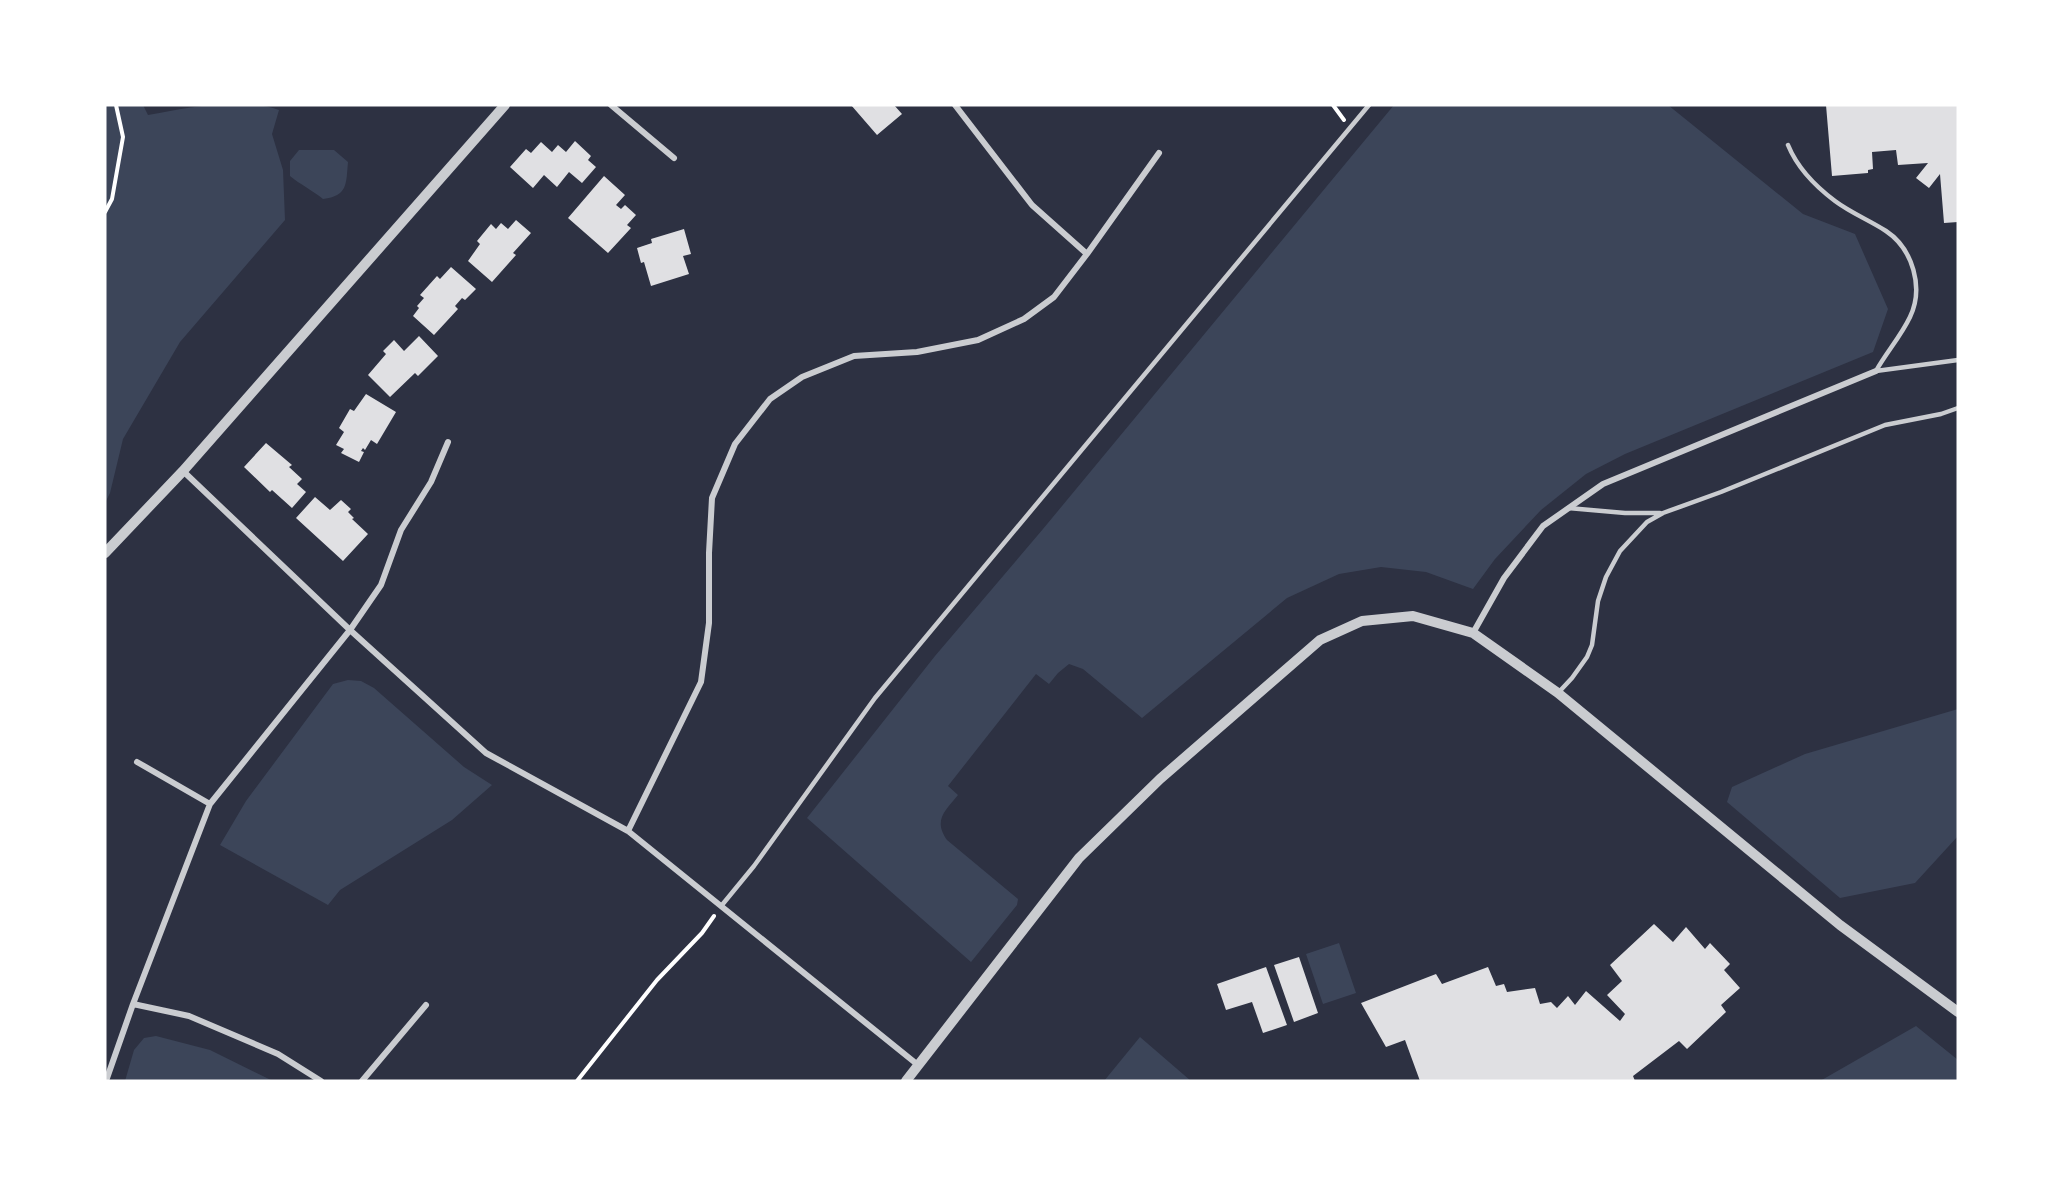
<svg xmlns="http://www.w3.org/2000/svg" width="2063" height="1186" font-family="Jost,sans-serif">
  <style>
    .green { fill: #3c4559 }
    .building { fill: #e0e0e3 }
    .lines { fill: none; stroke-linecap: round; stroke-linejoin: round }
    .path { stroke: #fff; stroke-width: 4 }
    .service { stroke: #caccd0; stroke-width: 4.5 }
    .minor { stroke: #caccd0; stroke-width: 6 }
    .tertiary { stroke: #caccd0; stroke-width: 10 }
  </style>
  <rect width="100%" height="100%" fill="#2d3142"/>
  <path class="green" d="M105 105H143L148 115C188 108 239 96 279 110L272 134 283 170 285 220 180 342 123 439 110 493 105 503Z
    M1394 105H1668L1803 214 1855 234 1888 309 1873 352 1625 454 1586 474 1541 510 1495 559 1473 589 1426 572 1381 567 1339 574 1287 598 1142 718 1083 669 1069 664 1058 673 1049 684 1036 674 948 786 958 795C945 811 933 820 947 840L1018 899 1017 905 971 962 807 818 935 656 1043 529Z
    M299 150H334L348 162C346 184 348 196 323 199 312 190 301 185 290 176V161Z
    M348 680 361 681 374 688 464 767 492 785 452 820 340 890 328 905 220 845 246 801 333 684Z
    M1958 709V836L1915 883 1840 898 1727 802 1732 787 1805 754Z
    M1339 943 1356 993 1323 1004 1306 954Z
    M1916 1026 1958 1060V1081H1820Z
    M156 1036 210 1050 273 1081H125L134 1050 144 1038Z
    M1140 1037 1191 1081H1104Z"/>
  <path class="building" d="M851 105H894L902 114 877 135Z
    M1826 105H1958V222L1944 223 1940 174 1929 188 1916 178 1928 163 1898 165 1896 150 1872 152 1873 169 1868 170V173L1832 176Z
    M575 141 591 156 588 160 596 167 582 183 569 172 557 187 544 175 533 188 510 167 526 149 531 153 541 142 552 152 558 145 566 152Z
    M604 176 625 195 616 205 621 209 625 205 636 215 627 225 631 228 608 253 568 218Z
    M516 220 531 233 513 253 516 255 492 282 468 261 480 244 477 241 491 224 496 229 501 223 508 229Z
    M684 229 691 254 683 256 689 274 651 286 644 262 641 263 637 248 652 243 651 239Z
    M451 267 476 289 465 300 462 298 455 306 458 309 434 335 413 316 419 308 417 306 424 298 420 295 437 276 440 279Z
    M419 336 438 356 418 376 415 373 390 397 368 375 386 354 383 351 394 340 404 351Z
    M366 394 396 412 377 444 371 440 365 450 363 448 361 451 364 452 359 462 341 453 344 449 336 445 344 432 339 428 350 409 354 411Z
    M266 443 292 465 289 467 302 479 297 484 306 492 292 508 272 490 270 492 244 467Z
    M315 497 330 510 341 500 351 509 348 512 354 518 352 519 368 534 343 561 296 518Z
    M1654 924 1673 942 1686 927 1705 949 1710 943 1730 964 1724 970 1740 988 1721 1005 1726 1012 1687 1049 1679 1041 1633 1076 1635 1081H1420L1405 1040 1386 1047 1361 1003 1436 974 1442 984 1488 967 1496 986 1504 984 1507 992 1535 988 1540 1004 1551 1002 1557 1008 1568 996 1575 1005 1586 991 1620 1021 1625 1014 1607 995 1622 981 1610 965Z
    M1299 957 1318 1013 1294 1022 1274 965Z
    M1266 967 1287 1025 1263 1033 1252 1002 1226 1010 1217 984Z"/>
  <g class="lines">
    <path class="path" d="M1333 105 1344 120
      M105 212 112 199 123 137 116 105
      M577 1081 657 980 702 933 714 916"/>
    <path class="service" d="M1788 145C1797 167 1815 186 1835 201 1851 213 1869 220 1886 231 1913 249 1924 288 1910 317 1901 336 1886 353 1876 371
      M1876 371 1958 360
      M1568 508 1625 513H1660
      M1558 693 1572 678 1587 657 1592 645 1598 601 1606 577 1620 551 1647 522 1663 513 1721 492 1885 425 1941 414 1958 408
      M722 905 754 866 875 698 1369 105"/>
    <path class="minor" d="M611 105 674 158
      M955 105 1032 205 1087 254
      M183 471 350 630 486 753 628 831 918 1065
      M1473 633 1504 578 1543 526 1603 484 1876 371
      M137 762 210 804
      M628 831 701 682 709 623V553L712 498 735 444 770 399 802 377 854 356 917 352 978 340 1024 319 1054 297 1087 254 1159 153
      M133 1004 189 1016 278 1054 321 1081
      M106 1081 133 1004 210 804 350 630 381 585 401 530 431 482 448 442
      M362 1081 426 1005"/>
    <path class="tertiary" d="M105 553 183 471 505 105
      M906 1081 1079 858 1160 779 1320 640 1362 621 1413 616 1473 633 1558 693 1840 925 1958 1012"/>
  </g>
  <rect width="2063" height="1186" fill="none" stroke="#ffffff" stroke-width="213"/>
</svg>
